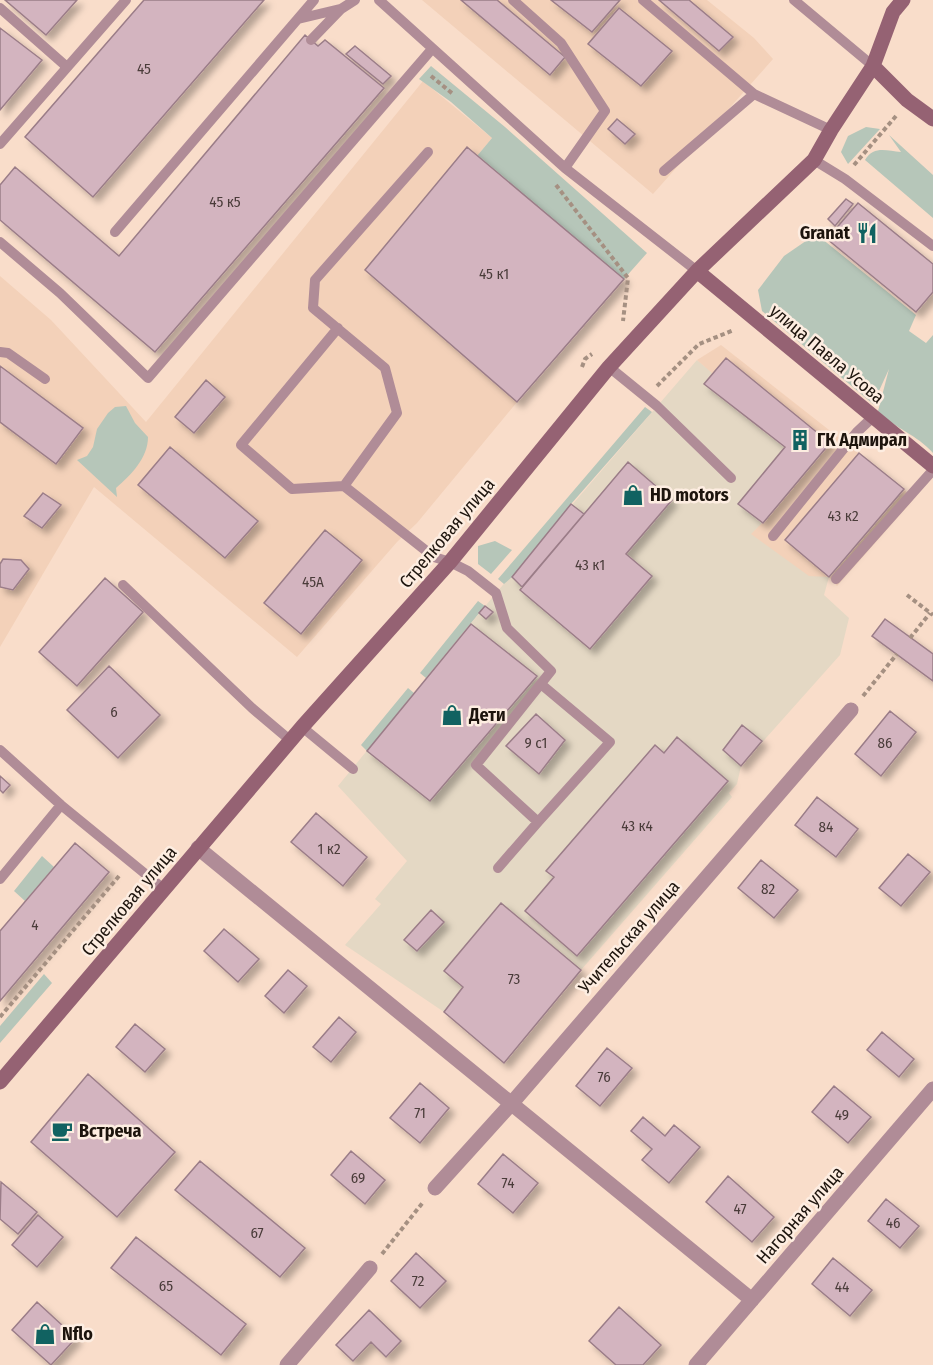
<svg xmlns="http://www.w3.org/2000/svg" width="933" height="1365" font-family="'Fira Sans Condensed',sans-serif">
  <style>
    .commercial { fill: #e4d8c4 }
    .built { fill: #f3d1b9 }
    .green { fill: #b6c6b9 }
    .building { fill: #d3b4bf; stroke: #9b7d88; stroke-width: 1.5; filter: url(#shadow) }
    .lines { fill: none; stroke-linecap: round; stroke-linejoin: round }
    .path { stroke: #a59082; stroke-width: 4; stroke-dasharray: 4.5 3; stroke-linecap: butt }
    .lane { stroke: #b08c97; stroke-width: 10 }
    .street { stroke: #b08c97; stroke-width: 15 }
    .secondary { stroke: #956273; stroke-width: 15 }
    .labels { text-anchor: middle; stroke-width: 5; stroke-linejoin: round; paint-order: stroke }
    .number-label { font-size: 15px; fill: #4a3c3a }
    .poi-label { font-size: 18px; font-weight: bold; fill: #1d140d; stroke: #fdede1; text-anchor: start }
    .street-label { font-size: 18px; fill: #1d140d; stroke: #fdede1 }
  </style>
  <defs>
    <filter id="shadow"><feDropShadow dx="5.5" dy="5.5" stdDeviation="3" flood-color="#0004"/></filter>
  </defs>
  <rect width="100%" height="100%" fill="#f9ddca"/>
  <path class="commercial" d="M697 360 713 373 705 385 785 447 763 523 752 534 829 577 824 595 849 618 840 655 741 766 737 784 729 793 732 797 581 970 504 1063 444 1012 345 945 381 904 375 899 407 861 338 786 496 593Z"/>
  <path class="built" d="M422 0H707L754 38 773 59 653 194Z
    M423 81 492 138 477 156 624 279 517 402 417 523 397 542 297 657 94 487 0 647V276L51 320 146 422Z
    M721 345 904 489 913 500 837 586 829 577 809 576 751 534 763 522 738 504 785 447 704 384 712 373 697 360Z"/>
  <path class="green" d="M431 66 505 127 647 253 624 279 477 156 492 138 451 102 419 79Z
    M866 127 880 129 848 164 841 152 848 136Z
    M889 135 933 175V218L865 160C874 145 887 151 901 152Z
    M816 234 916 315 909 331 926 343 933 335V453C916 434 897 430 878 411L889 369 873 404 762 311 758 290 784 256Z
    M126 406 135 423 148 437C148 458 131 475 116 488L117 497 77 460 87 456 93 447 97 429 108 413 115 407Z
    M645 407 652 412 571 504 512 577 504 584 498 579Z
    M495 541 512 550 491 574 478 564V546Z
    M478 601 485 606 426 678 420 673Z
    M408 688 414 693 367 751 361 745Z
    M42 856 54 867 25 901 14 891Z
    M44 974 52 983 0 1043V1026Z"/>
  <path class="building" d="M5 0H77L46 35Z
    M144 0H264L93 197 25 137Z
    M461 0H497L565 57 550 75Z
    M551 0H620L592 32Z
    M659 0H689L733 37 719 51Z
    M619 8 672 51 641 86 588 44Z
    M0 28 42 60 0 110Z
    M305 35 318 46 325 40 384 88 155 352 0 220V185L15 167 119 256Z
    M355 46 391 76 383 84 346 54Z
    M617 119 635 134 625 144 608 129Z
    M467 147 624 279 517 402 365 270Z
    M846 199 853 204 835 226 828 219Z
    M858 203 933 264V292L916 312 827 239Z
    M726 358 830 443 763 523 738 504 785 447 704 384Z
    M0 366 83 428 56 464 0 422Z
    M206 380 225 397 194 433 175 417Z
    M170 447 258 521 225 558 138 485Z
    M859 453 904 489 829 577 785 540Z
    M628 462 672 500 626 554 652 576 590 649 520 590Z
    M43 493 61 505 42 528 24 516Z
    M571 504 584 514 522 587 512 577Z
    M325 530 362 560 301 634 264 603Z
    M3 559 21 560 29 569 13 590 0 587V564Z
    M105 578 143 612 77 686 39 652Z
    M485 606 493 612 486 619 479 613Z
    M885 619 933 654V681L872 636Z
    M471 624 537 676 430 801 367 751Z
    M109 666 160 715 118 758 67 710Z
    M890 711 916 732 881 776 855 754Z
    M536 714 565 740 539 774 506 746Z
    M742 725 762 741 741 766 723 750Z
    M677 737 728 781 577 956 525 911 554 877 546 871 655 745 664 753Z
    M0 776 10 785 3 793 0 790Z
    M817 797 858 829 836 857 795 825Z
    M316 813 367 857 343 886 291 842Z
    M75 843 109 872 0 1001V931Z
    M908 854 930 872 901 906 879 888Z
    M761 860 798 890 774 918 738 888Z
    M501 903 581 970 504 1063 444 1012 463 987 444 971Z
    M431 910 444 922 417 951 404 940Z
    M224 929 259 959 238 982 204 951Z
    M288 970 307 986 284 1013 265 996Z
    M339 1017 356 1032 331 1062 313 1047Z
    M135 1024 165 1049 145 1072 116 1047Z
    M882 1032 914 1059 899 1077 867 1050Z
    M607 1048 632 1068 600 1106 576 1086Z
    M88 1074 175 1152 117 1217 31 1142Z
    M420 1083 449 1108 420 1143 390 1118Z
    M834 1086 871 1117 848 1143 812 1112Z
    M643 1117 665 1136 674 1125 700 1147 669 1183 642 1160 652 1149 631 1131Z
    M351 1151 385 1180 365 1204 331 1175Z
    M503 1154 538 1183 513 1213 478 1184Z
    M200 1161 305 1248 280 1277 175 1190Z
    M728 1176 774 1217 752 1242 706 1202Z
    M1 1182 37 1212 18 1234 0 1219Z
    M886 1199 919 1226 900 1248 868 1221Z
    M38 1215 63 1237 37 1267 12 1245Z
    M136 1237 246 1324 221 1355 111 1268Z
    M416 1253 446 1281 420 1308 391 1281Z
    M833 1258 872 1290 850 1316 812 1284Z
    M37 1302 76 1338 51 1365 12 1330Z
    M619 1307 661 1345 643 1365H616L589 1341Z
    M369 1310 401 1341 386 1357 371 1342 353 1361 336 1345Z"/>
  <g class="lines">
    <path class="path" d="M431 76 453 94
      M854 165 896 116
      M556 185 628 278 623 321
      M582 367 585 359 592 354
      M657 386 699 344 734 330
      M907 595 933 615
      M910 638 930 613
      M863 696 897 654
      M0 1017 119 876
      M382 1254 424 1201"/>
    <path class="lane" d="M379 0 565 168 697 271
      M513 0 561 43 605 111 565 168
      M643 0 754 94 831 130
      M794 0 873 66
      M0 8 67 67
      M298 19 340 9
      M311 40 341 9 355 0
      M0 144 126 0
      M428 152 315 280 313 308 385 368 397 413 344 486 434 557 450 562 468 571 496 593 507 628 551 671 476 765 538 822 610 742 542 685
      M814 160 845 179 933 246
      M664 171 754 94
      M115 232 314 0
      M0 242 60 293 148 378 432 49
      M338 328 241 445 292 489 344 486
      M0 352 8 353 45 379
      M609 367 657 406 731 478
      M773 536 857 432 873 417
      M836 579 933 470
      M123 585 252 708 291 741
      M302 727 353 769
      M0 750 61 805 165 890
      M498 868 538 822
      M0 879 61 805"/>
    <path class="street" d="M198 848 752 1300
      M435 1188 511 1104 851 710
      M287 1365 370 1268
      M696 1365 933 1089"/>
    <path class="secondary" d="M873 66 907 100 933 119
      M697 271 933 466
      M0 1082 302 727 450 562 609 367 697 271 814 160 831 130 873 66 893 12 903 0"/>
  </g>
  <defs>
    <symbol id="restaurant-bare" viewBox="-9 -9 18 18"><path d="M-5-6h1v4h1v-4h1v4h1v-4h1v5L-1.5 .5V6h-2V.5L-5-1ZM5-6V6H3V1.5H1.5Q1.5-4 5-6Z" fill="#116261" stroke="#fdede1" stroke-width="2.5" paint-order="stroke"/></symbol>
    <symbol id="building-bare" viewBox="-9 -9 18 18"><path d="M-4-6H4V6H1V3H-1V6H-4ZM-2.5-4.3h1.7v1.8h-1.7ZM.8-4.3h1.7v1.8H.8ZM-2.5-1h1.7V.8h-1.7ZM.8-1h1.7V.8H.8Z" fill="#116261" stroke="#fdede1" stroke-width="2.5" paint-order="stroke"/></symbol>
    <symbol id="shop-bare" viewBox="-9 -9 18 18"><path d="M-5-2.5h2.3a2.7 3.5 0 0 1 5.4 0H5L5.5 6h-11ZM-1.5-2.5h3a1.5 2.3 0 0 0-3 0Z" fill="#116261" stroke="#fdede1" stroke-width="2.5" paint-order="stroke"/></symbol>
    <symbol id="cafe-bare" viewBox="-9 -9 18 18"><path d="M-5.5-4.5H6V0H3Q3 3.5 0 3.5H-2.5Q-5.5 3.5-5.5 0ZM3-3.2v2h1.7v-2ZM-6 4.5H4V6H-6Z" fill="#116261" stroke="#fdede1" stroke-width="2.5" paint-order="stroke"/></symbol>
  </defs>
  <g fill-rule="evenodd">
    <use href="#restaurant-bare" x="852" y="218" width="30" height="30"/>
    <use href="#building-bare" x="785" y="425" width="30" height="30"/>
    <use href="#shop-bare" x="618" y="480" width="30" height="30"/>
    <use href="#shop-bare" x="437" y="700" width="30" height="30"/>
    <use href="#cafe-bare" x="47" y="1116" width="30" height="30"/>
    <use href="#shop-bare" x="30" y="1319" width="30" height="30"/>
  </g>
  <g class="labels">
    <g class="number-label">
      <text x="144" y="74">45</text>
      <text x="225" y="207">45 к5</text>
      <text x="494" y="279">45 к1</text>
      <text x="843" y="521">43 к2</text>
      <text x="590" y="570">43 к1</text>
      <text x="313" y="587">45А</text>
      <text x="114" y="717">6</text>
      <text x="536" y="748">9 с1</text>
      <text x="885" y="748">86</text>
      <text x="637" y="831">43 к4</text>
      <text x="826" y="832">84</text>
      <text x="329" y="854">1 к2</text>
      <text x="768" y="894">82</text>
      <text x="35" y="930">4</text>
      <text x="514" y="984">73</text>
      <text x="604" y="1082">76</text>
      <text x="420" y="1118">71</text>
      <text x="842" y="1120">49</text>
      <text x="358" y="1183">69</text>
      <text x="508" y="1188">74</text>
      <text x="740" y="1214">47</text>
      <text x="893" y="1228">46</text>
      <text x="257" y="1238">67</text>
      <text x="418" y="1286">72</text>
      <text x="166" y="1291">65</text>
      <text x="842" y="1292">44</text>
    </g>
    <g class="poi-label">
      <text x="850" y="239" text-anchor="end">Granat</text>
      <text x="817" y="446">ГК Адмирал</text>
      <text x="650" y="501">HD motors</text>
      <text x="469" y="721">Дети</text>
      <text x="79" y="1137">Встреча</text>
      <text x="62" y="1340">Nflo</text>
    </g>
    <g class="street-label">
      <text transform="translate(827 354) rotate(40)" y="6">улица Павла Усова</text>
      <text transform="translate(447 533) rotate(-50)" y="6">Стрелковая улица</text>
      <text transform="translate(129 901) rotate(-50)" y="6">Стрелковая улица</text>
      <text transform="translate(629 937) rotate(-49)" y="6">Учительская улица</text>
      <text transform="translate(800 1215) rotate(-49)" y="6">Нагорная улица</text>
    </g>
  </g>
</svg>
